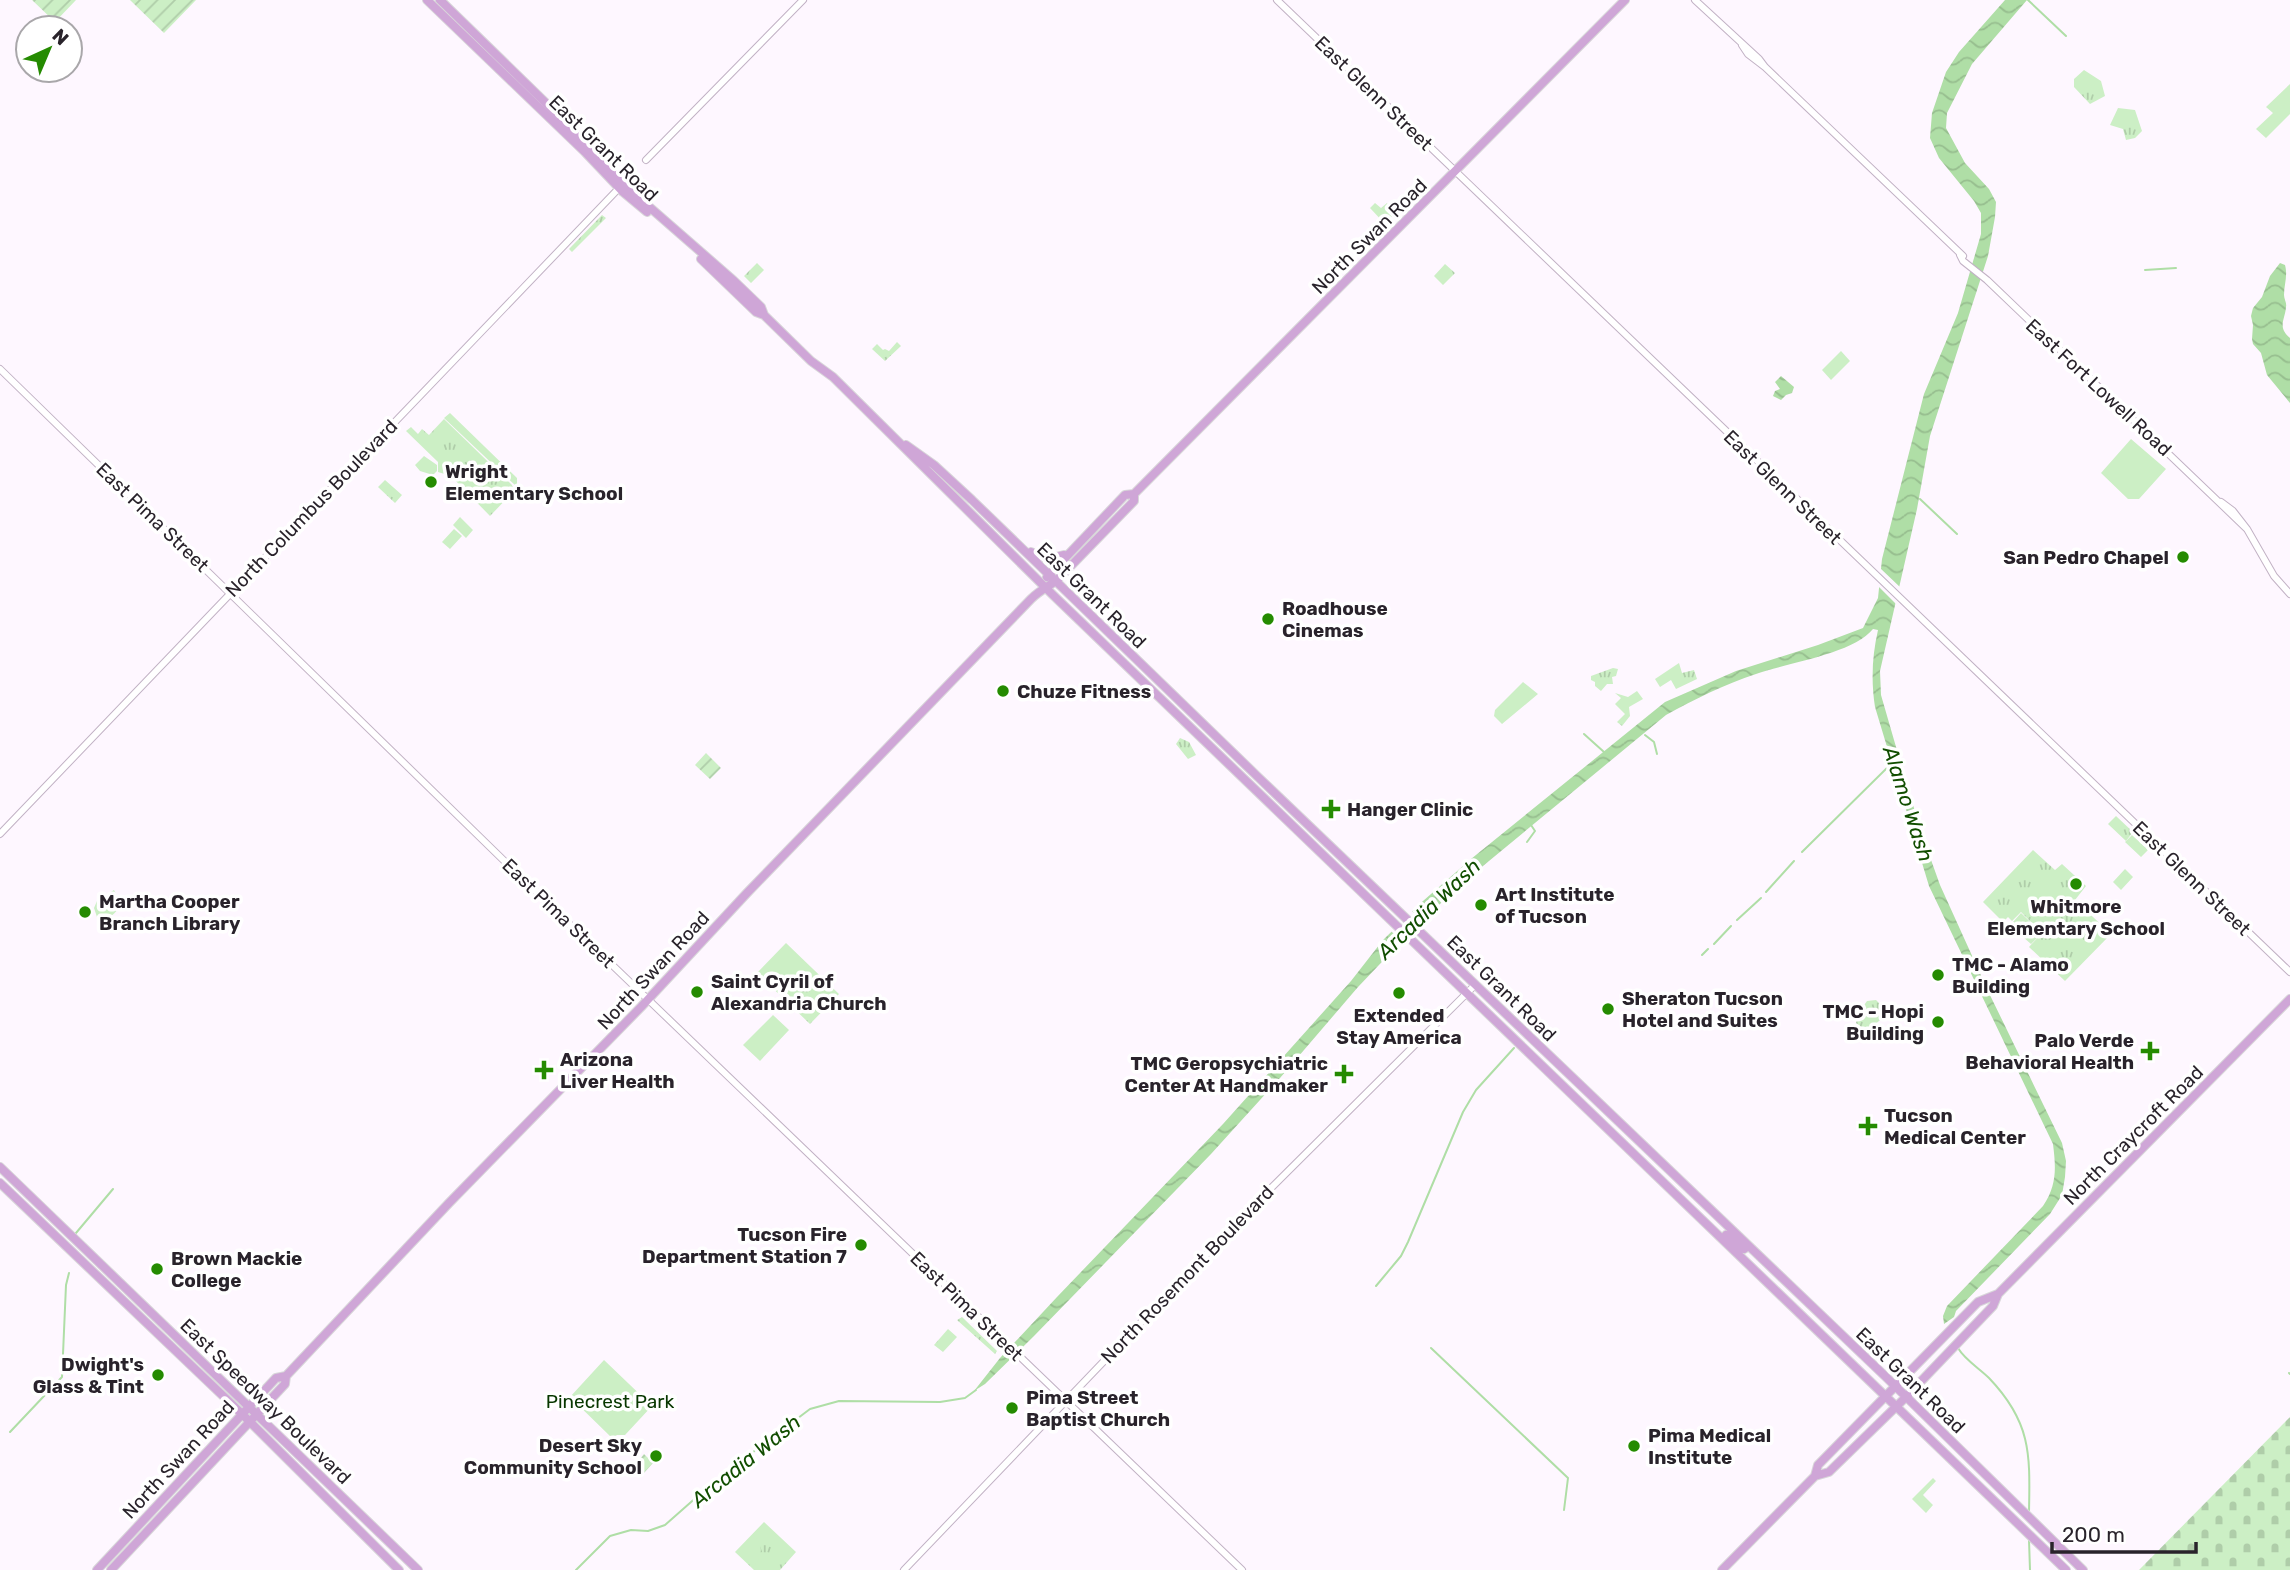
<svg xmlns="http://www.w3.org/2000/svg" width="2290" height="1570" font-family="Rubik,sans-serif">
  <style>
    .grass { fill: url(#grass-tufts) }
    .cemetery { fill: url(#cemetery-stones) }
    .park { fill: #ccefc5 }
    .garden { fill: url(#garden-furrows) }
    .water { fill: url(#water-waves) }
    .pier { fill: #fef7ff }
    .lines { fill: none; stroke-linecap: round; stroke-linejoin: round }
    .stream { stroke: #afdea6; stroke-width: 2 }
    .minor-casing { stroke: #c2b2c5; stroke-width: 8 }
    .major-casing { stroke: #d8d7d9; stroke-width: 10 }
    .minor { stroke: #fff; stroke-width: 6 }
    .major { stroke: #cfa6d7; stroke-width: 8 }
    .poi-dot { fill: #258b01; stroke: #fff; stroke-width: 2.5 }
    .labels { text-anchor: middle; stroke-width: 7; stroke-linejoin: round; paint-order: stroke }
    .street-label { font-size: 19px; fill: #29232b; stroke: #fff }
    .poi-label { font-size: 19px; font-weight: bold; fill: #29232b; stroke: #fff; text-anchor: start }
    .park-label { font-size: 19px; fill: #083700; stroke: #fff }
    .water-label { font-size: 21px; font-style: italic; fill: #114e00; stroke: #fff }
  </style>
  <defs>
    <pattern id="grass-tufts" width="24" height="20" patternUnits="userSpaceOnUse" patternTransform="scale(1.75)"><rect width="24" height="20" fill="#ccefc5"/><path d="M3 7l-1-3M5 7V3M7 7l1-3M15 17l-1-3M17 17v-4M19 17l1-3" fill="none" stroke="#afcda9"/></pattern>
    <pattern id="cemetery-stones" width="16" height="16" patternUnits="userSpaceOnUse" patternTransform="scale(1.75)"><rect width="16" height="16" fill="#ccefc5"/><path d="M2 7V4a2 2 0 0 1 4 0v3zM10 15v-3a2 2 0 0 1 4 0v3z" fill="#afcda9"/></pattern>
    <pattern id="garden-furrows" width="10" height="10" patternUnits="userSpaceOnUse" patternTransform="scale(1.75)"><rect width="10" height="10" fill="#ccefc5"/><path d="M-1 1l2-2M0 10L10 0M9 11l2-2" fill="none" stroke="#afcda9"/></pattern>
    <pattern id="water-waves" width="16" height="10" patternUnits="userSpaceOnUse" patternTransform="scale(1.75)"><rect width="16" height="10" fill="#afdea6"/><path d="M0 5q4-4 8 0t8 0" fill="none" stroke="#97be8f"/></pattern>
  </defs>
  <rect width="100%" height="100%" fill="#fef7ff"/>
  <path class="grass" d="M2084 70 2101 81 2105 96 2090 104 2074 87V79Z
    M2118 108 2135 110 2142 131 2135 138 2126 140 2123 129 2110 125Z
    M602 215 606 218 572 252 569 249Z
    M757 263 764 270 751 283 744 276Z
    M1445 264 1455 273 1443 285 1434 276Z
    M897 342 901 346 885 361 872 349 877 344 883 350 885 349 889 351Z
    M444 419 512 485 514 491 490 516 451 476 438 472V462L406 431 411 427 418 434 422 429 429 435Z
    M385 480 402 495 395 503 378 487Z
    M1679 663 1682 673 1694 670 1697 679 1676 689 1671 680 1660 687 1655 679Z
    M1613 668 1618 669 1616 676 1612 677 1613 684H1607L1601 691 1595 686V682L1591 680V676Z
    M1637 691 1643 699 1629 707 1630 716 1622 726 1617 722 1625 714 1615 704 1621 698 1615 693 1628 697Z
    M1180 738 1189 742 1196 755 1188 759 1176 744Z
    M2116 816 2133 832 2126 841 2108 824Z
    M2033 850 2055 870 2062 864 2086 886 2075 900 2111 934 2065 981 2029 947 2042 933 2021 912 2012 921 2008 917 2003 922 1983 902Z
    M786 943 839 994 810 1024 757 973Z
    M1876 1000 1889 1013 1869 1029 1868 1034 1856 1023 1857 1015 1867 1001Z
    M962 1317 997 1351 995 1354 957 1320Z
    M948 1329 957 1337 943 1352 934 1345Z
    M764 1522 796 1552 780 1570H754L735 1552Z"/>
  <path class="cemetery" d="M2290 1417V1570H2139Z"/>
  <path class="park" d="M2290 84V114L2266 138 2256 129 2273 113 2266 107Z
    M1375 203 1381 208 1387 203 1396 212 1385 224 1370 208Z
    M1841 351 1850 361 1831 380 1822 370Z
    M450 413 517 478V487L444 418Z
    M2131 439 2166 469 2139 499H2128L2101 473Z
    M424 456 437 465V471L433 475 420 471 415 465Z
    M469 464 501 496 492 505 459 473Z
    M460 517 473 530 466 538 453 525Z
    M454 529 462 536 450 549 442 542Z
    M1523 682 1538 694 1502 724 1494 716 1495 710Z
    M2132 835 2148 850 2141 857 2125 842Z
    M2125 869 2133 877 2121 890 2113 882Z
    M114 890 120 902C118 914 109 920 97 917L94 908 97 901Z
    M2021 913 2042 933 2031 944 2023 937 2025 934 2013 922Z
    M784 949H790L814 972C796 988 782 980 766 967Z
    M813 978 831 989V990L810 994 808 986Z
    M773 1015 789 1030 760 1061 743 1045Z
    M604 1360 652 1406 625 1435H617L612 1438 570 1397Z
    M1933 1478 1936 1481 1923 1495 1933 1505 1926 1513 1912 1499Z
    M753 1535C764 1545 763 1556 753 1567L739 1554 738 1550Z"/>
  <path class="garden" d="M32 0H76L55 22Z
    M130 0H196L164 33Z
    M706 753 721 768 710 779 695 765Z
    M644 1454 653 1463 643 1474 634 1466Z"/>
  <path class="water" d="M2005 0H2027L1972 64 1947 113 1946 128 1965 163 1989 189 1996 202 1995 217 1988 256 1930 436 1917 509 1880 671 1881 695 1894 740 1921 832 1940 885 1988 991 2062 1143 2066 1161 2065 1177 2062 1195 2050 1214 1956 1311 1954 1317 1944 1324 1943 1316 1947 1306 2043 1206C2057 1185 2056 1168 2053 1144L1929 886 1875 707C1871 681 1872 656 1878 630L1873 629C1853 654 1786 663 1756 674 1725 684 1695 699 1666 715L1472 875 1419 923 1358 987 1280 1078 1211 1154 1034 1336 985 1384 974 1391 1000 1358 1057 1297 1223 1124 1351 981 1383 940 1423 901 1471 859 1665 702 1736 671 1818 645 1863 628 1878 598 1882 559 1924 394 1958 313 1981 234V213L1974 201 1939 158 1930 138 1932 113 1946 72 1959 52Z
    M2280 263 2285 265C2288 276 2284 285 2284 295 2284 299 2287 303 2286 307 2285 320 2277 327 2290 338V403L2267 375 2261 353 2253 344 2252 339 2253 325 2251 316 2253 308 2262 297 2270 276Z
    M1781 376 1794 387 1792 393 1786 395 1781 400 1773 396 1775 391 1780 389 1775 382Z"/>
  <path class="pier" d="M1880 568 1901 588 1897 605 1876 584Z
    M1411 910 1422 921 1402 942 1390 930Z"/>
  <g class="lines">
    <path class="stream" d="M2028 0 2066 36
      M2145 270 2176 268
      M1920 499 1957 534
      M1584 734 1604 752
      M1645 735 1654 742 1657 754
      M1527 842 1535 831 1531 825
      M1802 852 1894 761
      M1766 892 1794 861
      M1737 920 1761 898
      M1714 944 1731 926
      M1702 955 1708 949
      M76 1233 113 1189
      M1376 1286 1401 1256 1408 1242 1463 1112 1476 1090 1514 1048
      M1431 1348 1568 1478 1564 1510
      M1958 1348C1965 1360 1979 1368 1989 1378 2032 1423 2030 1455 2029 1513
      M2289 1373 2290 1374
      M10 1432 62 1377 66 1285 69 1273
      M2029 1540 2030 1570
      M576 1570 610 1536 631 1530 648 1531 665 1525 716 1480 810 1409 839 1401 940 1402 965 1398 976 1390"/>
    <defs>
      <path id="minor" d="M1277 0 2290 972
        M1695 0 1759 59 1765 67 1748 54 1742 45
        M1765 67 1963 256
        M646 160 803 0
        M1960 255 1963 261 1987 280 2247 529 2233 511 2221 502
        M0 369 531 887 1242 1570
        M2247 529 2274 576 2290 594
        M0 834 621 186
        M904 1570 1242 1217 1475 985"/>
      <path id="major" d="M427 0 585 152 623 192 647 212
        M440 0 587 143 623 184 733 280 761 307 764 315 811 361 833 377 1053 595 2066 1570
        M701 259 756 312 764 315
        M906 445 934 465 972 500 1258 777 1886 1377 2083 1570
        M1031 552 1048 559 1064 555
        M1047 577 1125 495 1134 494
        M0 1167 418 1570
        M0 1183 242 1414 399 1570
        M1726 1235 1744 1249 1748 1246
        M1815 1476 1818 1465 1978 1302 1998 1294 2290 999
        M97 1570 276 1378 286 1376
        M111 1570 285 1384 286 1376 449 1203 641 1007 747 893 1031 599C1042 588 1053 585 1061 576L1134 501V494L1625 0
        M1722 1570 1815 1476 1829 1472 1906 1397 1993 1306 1998 1294"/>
    </defs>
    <use href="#minor" class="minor-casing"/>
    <use href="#major" class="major-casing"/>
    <use href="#minor" class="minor"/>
    <use href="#major" class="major"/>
  </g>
  <g class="poi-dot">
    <circle cx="431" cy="482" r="7"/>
    <circle cx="2183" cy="557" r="7"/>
    <circle cx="1268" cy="619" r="7"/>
    <circle cx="1003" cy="691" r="7"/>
    <path d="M1327.5 798.5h7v7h7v7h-7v7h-7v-7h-7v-7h7z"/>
    <circle cx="2076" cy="884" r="7"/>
    <circle cx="1481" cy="905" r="7"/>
    <circle cx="85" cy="912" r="7"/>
    <circle cx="1938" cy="975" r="7"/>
    <circle cx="697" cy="992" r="7"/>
    <circle cx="1399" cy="993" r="7"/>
    <circle cx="1608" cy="1009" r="7"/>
    <circle cx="1938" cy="1022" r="7"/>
    <path d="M2146.5 1040.5h7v7h7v7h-7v7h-7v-7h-7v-7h7z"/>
    <path d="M540.5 1059.5h7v7h7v7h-7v7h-7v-7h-7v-7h7z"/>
    <path d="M1340.5 1063.5h7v7h7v7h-7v7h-7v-7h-7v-7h7z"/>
    <path d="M1864.5 1115.5h7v7h7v7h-7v7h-7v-7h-7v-7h7z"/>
    <circle cx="861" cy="1245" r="7"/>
    <circle cx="157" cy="1269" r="7"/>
    <circle cx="158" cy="1375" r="7"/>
    <circle cx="1012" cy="1408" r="7"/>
    <circle cx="1634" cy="1446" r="7"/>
    <circle cx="656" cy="1456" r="7"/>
  </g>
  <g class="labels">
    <g class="street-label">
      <text transform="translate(1374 93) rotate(44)" y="7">East Glenn Street</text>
      <text transform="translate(604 148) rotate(44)" y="7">East Grant Road</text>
      <text transform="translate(1369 236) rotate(-45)" y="7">North Swan Road</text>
      <text transform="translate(2099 387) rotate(43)" y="7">East Fort Lowell Road</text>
      <text transform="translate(1783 487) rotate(44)" y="7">East Glenn Street</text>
      <text transform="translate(311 508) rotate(-46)" y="7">North Columbus Boulevard</text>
      <text transform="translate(153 517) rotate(44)" y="7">East Pima Street</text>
      <text transform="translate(1092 595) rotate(44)" y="7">East Grant Road</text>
      <text transform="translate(2192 878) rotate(44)" y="7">East Glenn Street</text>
      <text transform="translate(559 913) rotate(44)" y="7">East Pima Street</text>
      <text transform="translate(653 970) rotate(-47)" y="7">North Swan Road</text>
      <text transform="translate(1502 988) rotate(44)" y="7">East Grant Road</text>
      <text transform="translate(2133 1135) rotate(-45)" y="7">North Craycroft Road</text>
      <text transform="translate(1187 1274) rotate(-46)" y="7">North Rosemont Boulevard</text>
      <text transform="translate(967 1306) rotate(44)" y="7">East Pima Street</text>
      <text transform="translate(1911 1380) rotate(44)" y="7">East Grant Road</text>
      <text transform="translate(266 1401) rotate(44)" y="7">East Speedway Boulevard</text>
      <text transform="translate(178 1459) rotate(-47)" y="7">North Swan Road</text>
    </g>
    <g class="poi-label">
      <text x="445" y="478">Wright<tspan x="445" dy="22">Elementary School</tspan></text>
      <text x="2169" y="564" text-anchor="end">San Pedro Chapel</text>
      <text x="1282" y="615">Roadhouse<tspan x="1282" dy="22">Cinemas</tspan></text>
      <text x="1017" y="698">Chuze Fitness</text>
      <text x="1347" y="816">Hanger Clinic</text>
      <text x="1495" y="901">Art Institute<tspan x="1495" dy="22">of Tucson</tspan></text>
      <text x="99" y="908">Martha Cooper<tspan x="99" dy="22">Branch Library</tspan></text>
      <text x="2076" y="913" text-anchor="middle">Whitmore<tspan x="2076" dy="22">Elementary School</tspan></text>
      <text x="1952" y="971">TMC - Alamo<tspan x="1952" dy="22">Building</tspan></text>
      <text x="711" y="988">Saint Cyril of<tspan x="711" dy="22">Alexandria Church</tspan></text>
      <text x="1622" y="1005">Sheraton Tucson<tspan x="1622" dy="22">Hotel and Suites</tspan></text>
      <text x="1924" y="1018" text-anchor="end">TMC - Hopi<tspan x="1924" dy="22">Building</tspan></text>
      <text x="1399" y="1022" text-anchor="middle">Extended<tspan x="1399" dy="22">Stay America</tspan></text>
      <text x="2134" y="1047" text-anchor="end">Palo Verde<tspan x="2134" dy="22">Behavioral Health</tspan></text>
      <text x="560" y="1066">Arizona<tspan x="560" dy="22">Liver Health</tspan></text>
      <text x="1328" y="1070" text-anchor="end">TMC Geropsychiatric<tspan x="1328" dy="22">Center At Handmaker</tspan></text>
      <text x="1884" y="1122">Tucson<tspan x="1884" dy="22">Medical Center</tspan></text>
      <text x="847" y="1241" text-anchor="end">Tucson Fire<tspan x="847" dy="22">Department Station 7</tspan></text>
      <text x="171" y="1265">Brown Mackie<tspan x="171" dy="22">College</tspan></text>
      <text x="144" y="1371" text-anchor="end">Dwight's<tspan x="144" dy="22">Glass &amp; Tint</tspan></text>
      <text x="1026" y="1404">Pima Street<tspan x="1026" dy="22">Baptist Church</tspan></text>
      <text x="1648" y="1442">Pima Medical<tspan x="1648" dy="22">Institute</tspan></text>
      <text x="642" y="1452" text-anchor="end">Desert Sky<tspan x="642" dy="22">Community School</tspan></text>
    </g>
    <g class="park-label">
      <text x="610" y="1408">Pinecrest Park</text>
    </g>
    <g class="water-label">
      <text transform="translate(1908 804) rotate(72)" y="7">Alamo Wash</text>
      <text transform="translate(1429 909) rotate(-44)" y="7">Arcadia Wash</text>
      <text transform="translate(746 1461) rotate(-39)" y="7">Arcadia Wash</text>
    </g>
  </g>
  <g transform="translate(49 49) rotate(44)"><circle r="33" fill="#ffffff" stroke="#a9a7aa" stroke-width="2"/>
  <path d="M0-5L12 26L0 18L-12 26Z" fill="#258b01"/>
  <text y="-10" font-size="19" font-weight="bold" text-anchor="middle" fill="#29232b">N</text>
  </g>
  <path d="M2052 1542v10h144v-10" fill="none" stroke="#29232b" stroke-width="3.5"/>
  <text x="2062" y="1542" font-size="21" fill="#29232b" stroke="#ffffff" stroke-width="5" paint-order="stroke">200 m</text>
</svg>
